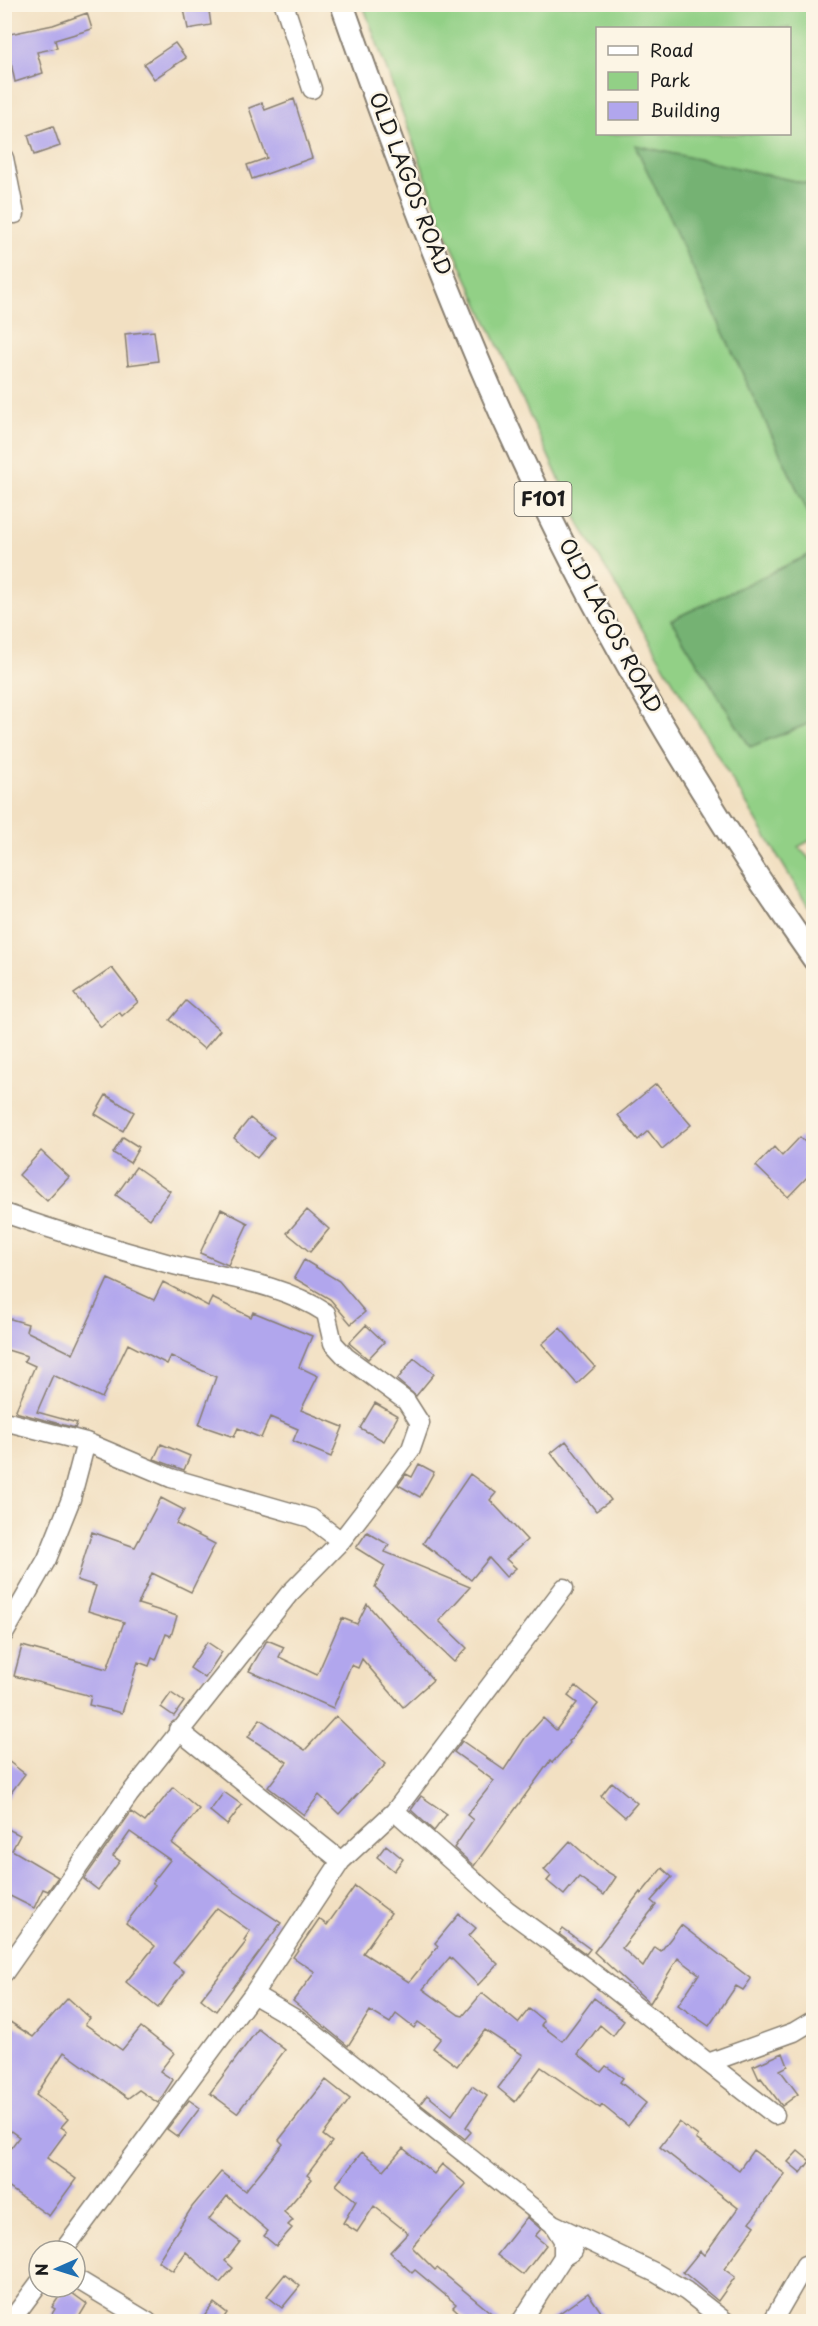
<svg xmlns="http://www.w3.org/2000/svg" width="818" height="2326" font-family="'Playpen Sans',sans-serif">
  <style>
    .green { fill: #92d086; stroke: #577651; stroke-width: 1.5; fill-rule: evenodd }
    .forest { fill: #75b273; stroke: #486748; stroke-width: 1.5 }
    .building { fill: #b1a6ed }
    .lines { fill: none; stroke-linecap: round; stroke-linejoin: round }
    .minor-casing { stroke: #877e6f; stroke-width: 21 }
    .major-casing { stroke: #877e6f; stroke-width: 26 }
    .minor { stroke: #fff; stroke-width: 18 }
    .major { stroke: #fff; stroke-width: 22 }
    .labels { text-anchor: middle; stroke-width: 5; stroke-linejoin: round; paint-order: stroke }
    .shield { fill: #fcf5e5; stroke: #5f5d58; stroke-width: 1.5 }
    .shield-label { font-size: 20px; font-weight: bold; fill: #1c1c1c }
    .street-label { font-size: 21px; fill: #1c1c1c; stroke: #fcf5e5 }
  </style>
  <rect width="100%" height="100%" fill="#fcf5e5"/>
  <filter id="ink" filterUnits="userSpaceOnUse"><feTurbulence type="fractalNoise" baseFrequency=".0167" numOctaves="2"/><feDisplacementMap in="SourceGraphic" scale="12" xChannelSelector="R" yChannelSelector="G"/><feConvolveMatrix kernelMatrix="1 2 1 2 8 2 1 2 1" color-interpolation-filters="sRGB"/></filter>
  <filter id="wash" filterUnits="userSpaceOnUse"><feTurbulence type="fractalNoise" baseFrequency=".008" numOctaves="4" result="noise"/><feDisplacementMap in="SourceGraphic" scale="24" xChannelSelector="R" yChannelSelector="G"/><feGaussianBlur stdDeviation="1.35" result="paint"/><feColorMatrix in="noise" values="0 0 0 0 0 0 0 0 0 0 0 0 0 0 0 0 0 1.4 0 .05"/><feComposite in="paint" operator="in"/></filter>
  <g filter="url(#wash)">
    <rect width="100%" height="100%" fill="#f2e0c2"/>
    <path class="green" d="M363 5H813V185L636 146 813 523V553L671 620 750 746 813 722V839L798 847 813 862V915L581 527 447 235ZM598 28H790V134H598Z"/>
    <path class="forest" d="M635 145 813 185V523Z
      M813 553V722L750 747 671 620Z"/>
    <g id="blocks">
      <path class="building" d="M183 4H208L211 25 188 29Z
        M87 13 92 29 55 40 57 48 37 52 43 73 15 82 5 35 53 25Z
        M175 43 186 58 154 79 144 64Z
        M294 99 312 158 252 179 247 165 267 158 249 108 262 103 265 110Z
        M53 126 60 146 34 155 28 135Z
        M154 331 158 361 128 365 125 334Z
        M112 968 138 1002 122 1016 119 1012 101 1027 74 994Z
        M186 1001 220 1030 204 1049 170 1020Z
        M656 1084 691 1125 662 1149 648 1131 638 1140 618 1115Z
        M106 1095 134 1112 123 1131 95 1114Z
        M250 1118 274 1137 257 1158 234 1138Z
        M123 1137 139 1147 130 1163 113 1153Z
        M800 1137 813 1150V1171L788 1197 756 1166 774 1147 782 1156Z
        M41 1151 69 1177 47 1201 19 1175Z
        M136 1167 170 1191 150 1219 116 1195Z
        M221 1209 248 1223 228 1265 200 1253Z
        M307 1210 329 1229 310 1252 287 1233Z
        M304 1260 339 1281 365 1312 351 1324 330 1299 294 1278Z
        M108 1279 154 1300 163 1282 208 1306 212 1298 251 1317 253 1312 312 1336 299 1367 318 1376 301 1410 343 1427 331 1457 293 1441 298 1429 270 1417 261 1438 238 1428 234 1437 199 1425 216 1377 171 1356 167 1364 128 1344 102 1398 53 1375 37 1412 77 1423 75 1428 15 1412 35 1366 24 1361 27 1356 4 1349V1317L28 1324 26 1331 73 1354Z
        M366 1325 384 1342 368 1359 349 1343Z
        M560 1328 595 1367 577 1384 542 1344Z
        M414 1358 434 1374 416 1396 397 1380Z
        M375 1403 398 1416 384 1441 360 1428Z
        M566 1441 611 1500 596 1511 551 1453Z
        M161 1444 190 1456 184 1470 154 1459Z
        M419 1464 434 1472 420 1497 398 1485 406 1474 412 1477Z
        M470 1474 496 1493 490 1500 527 1540 506 1559 516 1568 506 1577 489 1558 471 1580 423 1543Z
        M161 1498 184 1510 176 1524 215 1544 191 1592 152 1573 138 1604 177 1616 171 1636 166 1634 156 1660 152 1658 149 1666 138 1662 122 1713 89 1705 91 1696 14 1676 22 1646 107 1669 124 1622 88 1611 96 1586 77 1580 92 1532 135 1547Z
        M367 1532 389 1545 385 1552 470 1587 439 1621 467 1648 454 1662 375 1587 385 1566 356 1548Z
        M367 1604 433 1680 403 1707 362 1659 358 1668 351 1665 333 1708 249 1671 267 1640 284 1647 279 1657 317 1675 342 1618 357 1624Z
        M207 1642 222 1652 205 1678 190 1668Z
        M576 1686 598 1704 569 1741 570 1743 552 1763 550 1761 474 1866 454 1848 473 1820 467 1815 494 1781 454 1752 462 1741 504 1770 525 1738 543 1718 556 1730 577 1703 568 1696Z
        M171 1693 184 1702 174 1716 161 1707Z
        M336 1716 386 1764 339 1814 319 1795 304 1815 268 1787 287 1762 248 1737 260 1719 305 1750Z
        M4 1758 25 1774 4 1802Z
        M612 1782 637 1803 625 1817 601 1796Z
        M173 1787 199 1809 172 1843 235 1892 281 1923 216 2011 201 1999 246 1942 244 1940 250 1931 217 1908 173 1963 184 1972 158 2008 126 1982 155 1946 126 1923 155 1885 152 1883 170 1860 130 1832 113 1856 120 1861 98 1890 84 1879 131 1812 145 1822Z
        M224 1792 242 1805 227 1825 210 1811Z
        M421 1796 447 1814 434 1831 411 1810Z
        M4 1827 20 1835 12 1850 58 1877 48 1891 43 1889 34 1908 4 1893Z
        M570 1841 599 1867 616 1877 604 1895 579 1877 564 1895 547 1881 551 1876 544 1870Z
        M386 1845 403 1859 394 1871 377 1857Z
        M662 1868 672 1877 651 1901 656 1905 622 1948 643 1967 655 1947 661 1951 681 1925 751 1979 743 1990 736 1986 709 2026 678 2005 699 1974 678 1958 650 2003 594 1952 640 1892 641 1894Z
        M355 1886 391 1913 363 1953 409 1982 438 1946 435 1943 459 1914 476 1928 469 1936 498 1964 478 1985 450 1957 423 1989 459 2015 463 2016 482 1993 518 2023 529 2009 544 2021 541 2025 562 2041 594 1998 624 2021 613 2036 600 2025 578 2054 601 2072 606 2066 623 2078 620 2082 646 2103 628 2126 602 2105 600 2108 541 2067 515 2102 498 2088 523 2055 485 2030 457 2066 433 2048 441 2038 418 2022 414 2028 396 2014 390 2023 370 2011 348 2046 293 2001 315 1972 293 1957 319 1919 327 1925Z
        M563 1929 590 1949 586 1954 559 1934Z
        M68 1998 90 2018 85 2024 122 2050 141 2027 174 2053 160 2071 173 2080 158 2103 139 2090 128 2098 64 2052 36 2095 68 2119 61 2127 67 2131 47 2158 76 2179 49 2216 4 2184V2157L19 2137 4 2126V2018L33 2037Z
        M258 2029 285 2050 237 2113 210 2093Z
        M783 2053 788 2066 780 2070 798 2094 782 2106 761 2078 759 2079 753 2066Z
        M326 2080 350 2099 323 2135 332 2142 307 2175 312 2179 284 2212 293 2220 288 2225 292 2228 276 2246 264 2236 268 2231 227 2196 209 2219 240 2242 225 2261 233 2268 220 2283 186 2252 173 2271 158 2261 192 2207 221 2172 245 2191 283 2144 279 2140Z
        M472 2086 487 2096 466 2127 471 2132 465 2139 420 2104 427 2095 452 2115Z
        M189 2100 200 2108 178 2137 167 2129Z
        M679 2122 698 2136 696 2139 739 2170 753 2150 785 2174 750 2222 755 2226 724 2269 735 2277 718 2301 683 2272 700 2251 704 2255 738 2208 660 2147Z
        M403 2148 434 2174 442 2164 466 2184 412 2247 435 2270 437 2268 502 2322H469L453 2307 456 2304 415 2270 412 2273 390 2252 408 2233 374 2206 357 2232 343 2223 356 2201 336 2185 362 2152 384 2170Z
        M798 2151 810 2161 801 2173 788 2162Z
        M527 2217 541 2229 535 2236 546 2245 523 2275 497 2255Z
        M285 2274 300 2286 282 2308 267 2296Z
        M65 2288 87 2304 76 2322H47L55 2309 52 2307Z
        M588 2293 608 2322H547Z
        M214 2303 227 2313 221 2322H200Z"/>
    </g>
  </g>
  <g filter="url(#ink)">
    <use href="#blocks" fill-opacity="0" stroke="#877e6f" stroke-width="1.5"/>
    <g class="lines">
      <defs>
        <path id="minor" d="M284 4 312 89
          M4 158 15 214
          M4 1213C59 1232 115 1249 170 1264 224 1278 279 1282 326 1313L333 1343 346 1357 406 1401 420 1423 411 1449 365 1510 341 1541 289 1594 129 1795 4 1973
          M4 1421 86 1442 171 1478 311 1518 341 1541
          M4 1634 47 1559 71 1499 86 1442
          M178 1730 341 1861
          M395 1811 507 1910 588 1969 775 2115
          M253 1994 297 2020 553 2224 563 2240V2257
          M708 2063 794 2032 814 2020
          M553 2224 656 2273 686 2291 726 2322
          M63 2251 253 1994 341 1861 395 1811 564 1588
          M75 2278 148 2322
          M10 2322 39 2283
          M521 2322 563 2257 573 2251
          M772 2322 805 2265"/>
        <path id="major" d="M342 4C384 124 429 244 478 360 567 571 682 772 814 959"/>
      </defs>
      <use href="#minor" class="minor-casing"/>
      <use href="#major" class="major-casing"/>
      <use href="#minor" class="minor"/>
      <use href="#major" class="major"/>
    </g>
  </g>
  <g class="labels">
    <rect class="shield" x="514.5" y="482" width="57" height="34" rx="4.5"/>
    <g class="shield-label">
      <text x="543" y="506">F101</text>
    </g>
    <g class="street-label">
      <text transform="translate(410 184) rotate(69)" y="7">OLD LAGOS ROAD</text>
      <text transform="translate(610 626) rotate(62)" y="7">OLD LAGOS ROAD</text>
    </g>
  </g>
  <rect width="818" height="2326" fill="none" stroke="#fcf5e5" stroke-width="24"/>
  <rect x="596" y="27" width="195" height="108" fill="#fcf5e5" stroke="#a29e95" stroke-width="1.5"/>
  <rect x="608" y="46" width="30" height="9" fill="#ffffff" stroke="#a29e95" stroke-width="1.5"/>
  <text x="650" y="57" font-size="18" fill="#1c1c1c">Road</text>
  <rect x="608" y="72" width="30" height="18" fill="#92d086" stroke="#a29e95" stroke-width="1.5"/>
  <text x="650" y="87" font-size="18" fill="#1c1c1c">Park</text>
  <rect x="608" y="102" width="30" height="18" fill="#b1a6ed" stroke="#a29e95" stroke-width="1.5"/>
  <text x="650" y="117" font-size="18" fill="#1c1c1c">Building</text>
  <g transform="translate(57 2269) rotate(267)"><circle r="28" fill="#fcf5e5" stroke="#a29e95" stroke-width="1.5"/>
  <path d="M0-4.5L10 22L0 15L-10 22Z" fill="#1f6fb2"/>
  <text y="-9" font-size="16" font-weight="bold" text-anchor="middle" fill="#1c1c1c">N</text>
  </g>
</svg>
